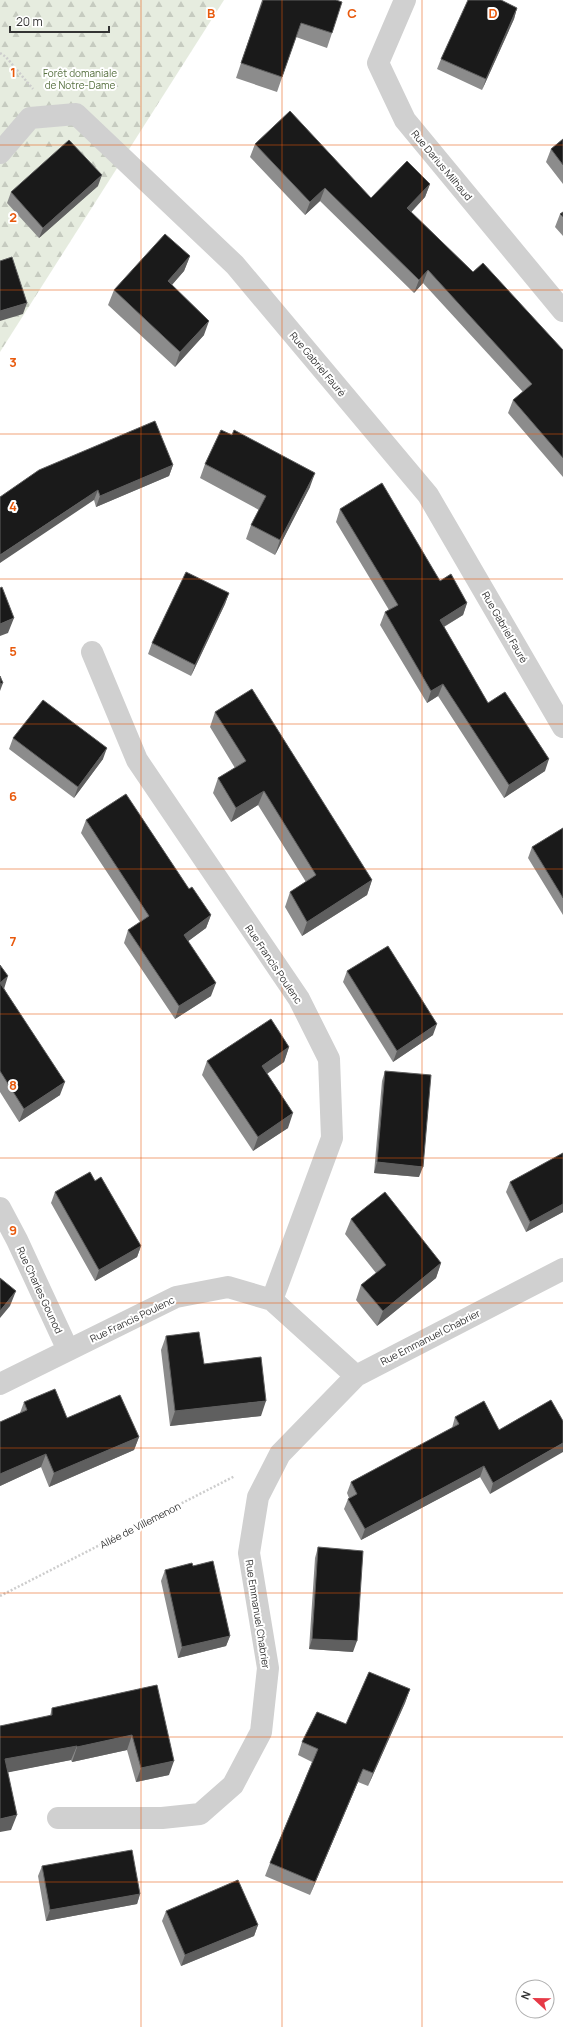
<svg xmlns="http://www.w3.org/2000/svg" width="563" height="2027" font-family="Manrope,sans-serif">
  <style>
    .forest { fill: url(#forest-firs) }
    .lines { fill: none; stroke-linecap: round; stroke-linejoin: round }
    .path { stroke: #cdcdcd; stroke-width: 2.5; stroke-dasharray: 2 2; stroke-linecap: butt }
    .street { stroke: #d0d0d0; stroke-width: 22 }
    .wall { fill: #8c8c8c }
    .shaded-wall { fill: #5f5f5f }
    .building { fill: #1a1a1a; stroke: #5f5f5f }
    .grid { fill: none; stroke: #e8590c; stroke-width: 1; stroke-opacity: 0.55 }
    .labels { text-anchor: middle; stroke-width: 4; stroke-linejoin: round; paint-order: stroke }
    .park-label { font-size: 10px; fill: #56703f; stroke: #fff }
    .street-label { font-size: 10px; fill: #333; stroke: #fff }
    .grid-label { font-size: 13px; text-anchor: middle; font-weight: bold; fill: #e8590c; stroke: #fff; stroke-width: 4; stroke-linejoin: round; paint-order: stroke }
  </style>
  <defs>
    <pattern id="forest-firs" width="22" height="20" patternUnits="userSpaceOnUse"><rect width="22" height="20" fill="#e6ecdf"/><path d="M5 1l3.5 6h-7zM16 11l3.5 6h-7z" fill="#c6cbc0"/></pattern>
  </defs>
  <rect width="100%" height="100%" fill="#fff"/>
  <path class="forest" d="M0 0H224L0 352Z"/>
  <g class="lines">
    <path class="path" d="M0 53 6 57 33 89
      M0 1596 235 1476"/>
    <path class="street" d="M405 0 378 63 405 120 563 311
      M0 153 30 118 76 114 235 265 428 495 563 727
      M92 652 137 760 299 999 329 1059 332 1138 272 1300
      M0 1208 17 1240 68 1350
      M0 1384 176 1297 228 1287 272 1300 356 1376
      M58 1818H162L200 1814 233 1785 261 1732 268 1668 249 1553 258 1497 280 1454 356 1376 563 1269"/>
  </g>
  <path class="wall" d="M262 0H336L332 33 327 48 296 37 277 92 236 78Z
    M517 8 514 19 482 90 437 69 441 59Z
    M563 139V184L546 162 551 149Z
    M255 144 371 198 430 184 425 197 411 212 473 272 563 350V477L508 413 513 400 523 392 423 283 414 293 320 201 305 215 250 157Z
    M98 186 39 238 7 203 11 192Z
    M563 212V236L555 227 560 214Z
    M190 256 184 271 172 285 204 335 175 367 108 305 114 290Z
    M205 464 310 487 275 555 246 539 251 525 259 510 200 478Z
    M173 465 169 476 96 507 94 500 0 497Z
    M340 509 440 581 467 603 463 615 444 627 488 703 545 771 504 798 438 696 427 703 380 625 385 612 389 610 336 522Z
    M229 593 225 604 191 676 148 654 152 643Z
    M215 712 372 880 367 895 302 936 285 907 290 892 306 882 258 805 231 822 213 793 218 778 235 768 210 727Z
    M13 738 103 759 74 798 9 749Z
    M86 820 189 889 211 915 206 928 188 941 211 996 175 1019 124 943 128 930 140 922 81 833Z
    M563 828V915L528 858 532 847Z
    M0 965 4 988 60 1095 19 1122 0 1092Z
    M347 971 433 1035 393 1062 343 982Z
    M289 1047 284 1062 267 1074 288 1128 253 1151 202 1075 207 1061Z
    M385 1071 419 1177 374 1173 382 1081Z
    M563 1153V1212L526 1232 506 1192 510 1182Z
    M55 1192 141 1246 137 1257 95 1281 51 1203Z
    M351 1219 441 1263 436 1278 377 1326 356 1300 361 1285 376 1273 345 1234Z
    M166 1336 204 1364 261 1416 170 1426 161 1350Z
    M551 1400 490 1494 480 1477 361 1540 344 1509 348 1499 349 1498 347 1493 351 1482 452 1428 455 1417 499 1430Z
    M24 1402 67 1418 139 1437 134 1450 49 1487 41 1467 0 1486V1422L20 1413Z
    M318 1547 353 1652 309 1649 315 1558Z
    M165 1570 230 1636 226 1646 178 1658 161 1581Z
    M157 1685 169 1775 136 1782 127 1750 72 1762 71 1760 8 1772 11 1830 0 1726 50 1716 52 1708Z
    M410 1689 405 1703 368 1786 358 1782 310 1895 265 1876 270 1863 312 1762 298 1755 302 1742 346 1724Z
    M42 1866 140 1894 137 1904 46 1921 38 1876Z
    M166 1911 258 1925 254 1936 181 1966 162 1921Z"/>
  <path class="shaded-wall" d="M517 8 514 19 482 90 486 79Z
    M102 175 98 186 39 238 43 228Z
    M430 184 425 197 403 221 407 208Z
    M325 188 320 201 305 215 310 202Z
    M190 256 184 271 162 296 168 281Z
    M428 270 423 283 414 293 419 280Z
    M27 303 23 314 0 321V311Z
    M209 321 204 335 175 367 180 352Z
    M173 465 169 476 96 507 100 496Z
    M315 473 310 487 275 555 280 540Z
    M98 490 94 500 0 563V555Z
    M229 593 225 604 191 676 195 665Z
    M467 603 463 615 435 632 440 620Z
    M14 618 8 633 0 636V624Z
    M3 683 0 691V684Z
    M443 684 438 696 427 703 431 691Z
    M107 748 103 759 74 798 78 787Z
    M549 759 545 771 504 798 509 785Z
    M264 791 258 805 231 822 236 808Z
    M372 880 367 895 302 936 307 922Z
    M211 915 206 928 179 948 184 935Z
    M8 976 4 989 0 983Z
    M216 983 211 996 175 1019 179 1006Z
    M437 1024 433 1035 393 1062 397 1051Z
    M289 1047 284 1062 256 1081 262 1066Z
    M65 1082 60 1095 19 1122 24 1109Z
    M293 1113 288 1128 253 1151 258 1137Z
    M377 1162 423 1167 419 1177 374 1173Z
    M563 1204V1212L526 1232 530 1222Z
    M141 1246 137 1257 95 1281 99 1270Z
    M441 1263 436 1278 377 1326 383 1311Z
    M16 1291 10 1306 0 1318V1311Z
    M266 1401 261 1416 170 1426 175 1411Z
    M139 1437 134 1450 49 1487 54 1473Z
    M563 1443V1452L490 1494 493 1483Z
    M46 1454 41 1467 0 1486V1474Z
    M484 1466 480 1477 361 1540 365 1529Z
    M230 1636 226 1646 178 1658 182 1647Z
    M312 1639 357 1641 353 1652 309 1649Z
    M410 1689 405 1703 368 1786 373 1773Z
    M132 1735 127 1750 72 1762 77 1747Z
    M77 1746 71 1760 0 1774 5 1759Z
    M174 1761 169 1775 136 1782 141 1768Z
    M363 1769 358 1782 310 1895 315 1882Z
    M17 1815 11 1830 0 1832V1819Z
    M140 1894 137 1904 46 1921 50 1910Z
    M258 1925 254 1936 181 1966 185 1955Z"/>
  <path class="building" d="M263 0H336L342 2 332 33 301 23 282 77 241 63Z
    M468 0H501L517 8 486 79 441 59Z
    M290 111 371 198 407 161 430 184 407 208 473 272 483 263 563 350V458L513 400 532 384 428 270 419 280 325 188 310 202 255 144Z
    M563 139V165L551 149Z
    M69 140 102 175 43 228 11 192Z
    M563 212V217L560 214Z
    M165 234 190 256 168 281 209 321 180 352 114 290Z
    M12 257 27 303 0 311V261Z
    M155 421 173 465 100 496 98 490 0 555V497L39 470Z
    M221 430 232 435 234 430 315 473 280 540 251 525 266 496 205 464Z
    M382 483 440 581 451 574 467 603 440 620 488 703 505 692 549 759 509 785 443 684 431 691 385 612 398 605 340 509Z
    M186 572 229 593 195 665 152 643Z
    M2 587 14 618 0 624V588Z
    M0 676 3 683 0 684Z
    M252 689 372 880 307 922 290 892 316 875 264 791 236 808 218 778 246 761 215 712Z
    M43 700 107 748 78 787 13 738Z
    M126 794 189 889 192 887 211 915 184 935 216 983 179 1006 128 930 149 916 86 820Z
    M563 828V898L532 847Z
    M388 946 437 1024 397 1051 347 971Z
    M0 965 8 976 0 983 65 1082 24 1109 0 1071Z
    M271 1019 289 1047 262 1066 293 1113 258 1137 207 1061Z
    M385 1071 431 1075 423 1167 377 1162Z
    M563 1153V1204L530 1222 510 1182Z
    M90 1172 95 1181 101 1177 141 1246 99 1270 55 1192Z
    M385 1192 441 1263 383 1311 361 1285 386 1265 351 1219Z
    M0 1278 16 1291 0 1311Z
    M199 1332 204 1364 261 1357 266 1401 175 1411 166 1336Z
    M55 1389 67 1418 120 1395 139 1437 54 1473 46 1454 0 1474V1422L27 1410 24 1402Z
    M551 1400 563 1421V1443L493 1483 484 1466 365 1529 348 1499 357 1494 351 1482 459 1424 455 1417 484 1401 499 1430Z
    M318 1547 363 1551 357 1641 312 1639Z
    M213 1561 230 1636 182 1647 165 1570 192 1563 193 1566Z
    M369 1672 410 1689 373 1773 363 1769 315 1882 270 1863 318 1749 302 1742 317 1712 346 1724Z
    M157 1685 174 1761 141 1768 132 1735 77 1747V1746L5 1759 17 1815 0 1819V1726L52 1715V1708Z
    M132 1850 140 1894 50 1910 42 1866Z
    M238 1880 258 1925 185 1955 166 1911Z"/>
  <path class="grid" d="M141 0V2027M282 0V2027M422 0V2027M0 145H563M0 290H563M0 434H563M0 579H563M0 724H563M0 869H563M0 1014H563M0 1158H563M0 1303H563M0 1448H563M0 1593H563M0 1737H563M0 1882H563"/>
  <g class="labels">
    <g class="park-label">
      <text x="80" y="77">Forêt domaniale<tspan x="80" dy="12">de Notre-Dame</tspan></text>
    </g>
    <g class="street-label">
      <text transform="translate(442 165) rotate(50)" y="4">Rue Darius Milhaud</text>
      <text transform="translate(318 364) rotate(50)" y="4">Rue Gabriel Fauré</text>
      <text transform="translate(505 627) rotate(60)" y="4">Rue Gabriel Fauré</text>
      <text transform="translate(274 964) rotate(56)" y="4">Rue Francis Poulenc</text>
      <text transform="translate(40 1290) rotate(65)" y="4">Rue Charles Gounod</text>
      <text transform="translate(132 1319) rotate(-26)" y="4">Rue Francis Poulenc</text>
      <text transform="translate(430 1337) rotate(-27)" y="4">Rue Emmanuel Chabrier</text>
      <text transform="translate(140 1525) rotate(-27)" y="4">Allée de Villemenon</text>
      <text transform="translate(258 1614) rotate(81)" y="4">Rue Emmanuel Chabrier</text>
    </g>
  </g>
  <g class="grid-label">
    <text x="211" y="18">B</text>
    <text x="352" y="18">C</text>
    <text x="493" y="18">D</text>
    <text x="13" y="77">1</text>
    <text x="13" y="222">2</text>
    <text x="13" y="367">3</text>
    <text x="13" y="511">4</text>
    <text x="13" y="656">5</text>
    <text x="13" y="801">6</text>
    <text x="13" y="946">7</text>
    <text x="13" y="1090">8</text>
    <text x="13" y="1235">9</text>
  </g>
  <g transform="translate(535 1999) rotate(292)"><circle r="19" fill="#ffffff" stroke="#adadad"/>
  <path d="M0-3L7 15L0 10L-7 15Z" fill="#e63946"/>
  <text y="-6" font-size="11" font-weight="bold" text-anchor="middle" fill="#333333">N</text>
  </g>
  <path d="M10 26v6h99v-6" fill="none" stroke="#333333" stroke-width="2"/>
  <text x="16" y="26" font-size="12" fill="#333333" stroke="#ffffff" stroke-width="3" paint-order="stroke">20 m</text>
</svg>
